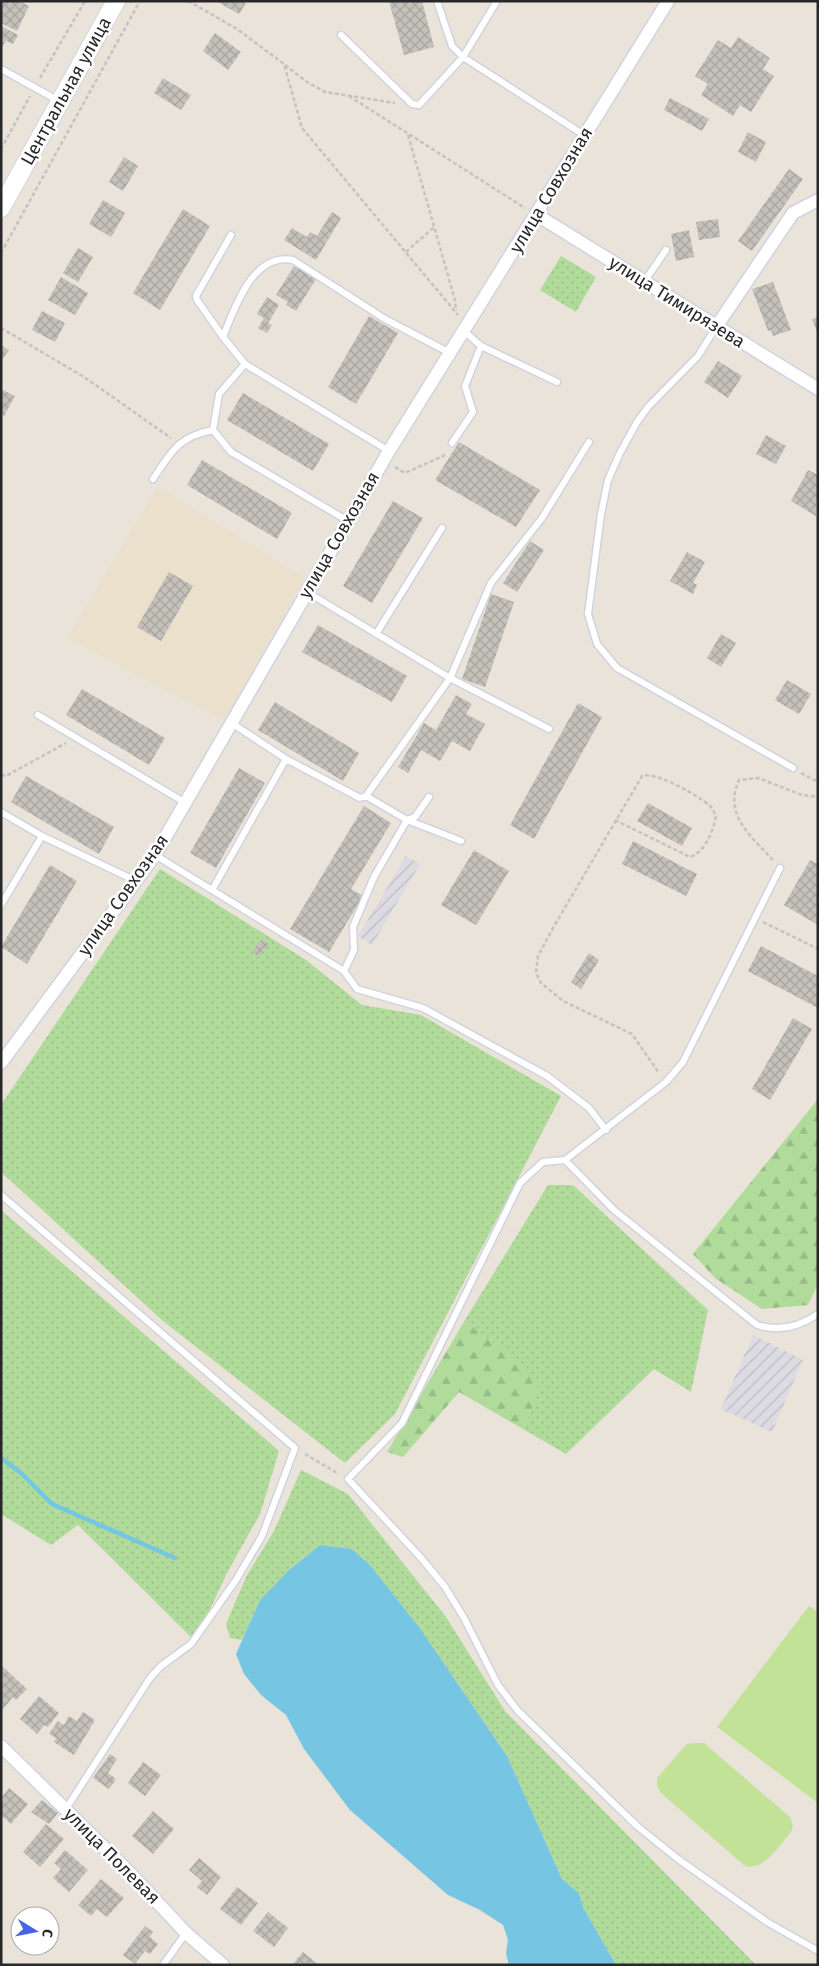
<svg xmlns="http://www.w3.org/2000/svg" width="819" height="1966" font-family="'Fira Sans',sans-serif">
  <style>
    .industrial { fill: url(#industrial-furrows) }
    .education { fill: #eae0cb }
    .green { fill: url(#green-dots) }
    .forest { fill: url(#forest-firs) }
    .pitch { fill: #c2e297 }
    .water { fill: #75c5e3 }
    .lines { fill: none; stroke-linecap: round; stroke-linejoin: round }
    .stream { stroke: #75c5e3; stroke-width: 4.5 }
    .building { fill: url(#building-cross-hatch) }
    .service-casing { stroke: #d0d3e0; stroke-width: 9 }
    .minor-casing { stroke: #d0d3e0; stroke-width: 15 }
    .secondary-casing { stroke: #d0d3e0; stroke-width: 20 }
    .path { stroke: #c3c3c3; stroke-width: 2.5; stroke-dasharray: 4 2.5; stroke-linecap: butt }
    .service { stroke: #fff; stroke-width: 6 }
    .minor { stroke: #fff; stroke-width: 12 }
    .secondary { stroke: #fff; stroke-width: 18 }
    .labels { text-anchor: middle; stroke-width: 5; stroke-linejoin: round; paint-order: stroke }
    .street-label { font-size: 18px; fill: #282828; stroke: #fff }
  </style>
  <defs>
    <pattern id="industrial-furrows" width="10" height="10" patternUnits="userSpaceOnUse" patternTransform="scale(1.25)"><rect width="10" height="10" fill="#dddbe2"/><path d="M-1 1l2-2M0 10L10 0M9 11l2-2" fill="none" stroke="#bebcc2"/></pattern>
    <pattern id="green-dots" width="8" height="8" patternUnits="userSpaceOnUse" patternTransform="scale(1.25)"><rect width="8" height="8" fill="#b0db9b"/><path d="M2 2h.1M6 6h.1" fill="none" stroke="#97bc86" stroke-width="1.8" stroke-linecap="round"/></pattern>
    <pattern id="forest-firs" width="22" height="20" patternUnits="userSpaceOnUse" patternTransform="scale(1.25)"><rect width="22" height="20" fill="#b0db9b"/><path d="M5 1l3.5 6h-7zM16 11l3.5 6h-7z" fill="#97bc86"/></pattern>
    <pattern id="building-cross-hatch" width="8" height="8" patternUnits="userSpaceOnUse" patternTransform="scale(1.25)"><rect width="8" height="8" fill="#c4c0ba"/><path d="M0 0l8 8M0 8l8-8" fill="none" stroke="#a8a5a0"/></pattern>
  </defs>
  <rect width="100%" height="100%" fill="#e9e3da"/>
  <path class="industrial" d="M406 856 420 864 372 945 358 936Z
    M753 1335 803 1360 772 1432 721 1409Z"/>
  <path class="education" d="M158 487 305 579 225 719 67 639Z"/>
  <path class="green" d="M561 256 596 277 576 312 540 290Z
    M160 869 306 960 362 1005 421 1015 561 1096 395 1414 345 1463 163 1321 1 1172V1105Z
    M548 1185H573L708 1310 691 1392 654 1369 566 1454 523 1429 541 1383 465 1320Z
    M1 1210 279 1451 260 1514 227 1573 195 1641 78 1525 51 1545 1 1514Z
    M301 1470 348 1494 446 1617 505 1711 756 1965H616L583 1907 579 1893 562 1879 507 1756 419 1627 370 1565 352 1549 320 1545 288 1571 260 1600 242 1640 230 1638 226 1624 246 1577 274 1531Z"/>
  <path class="forest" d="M818 1099V1284L808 1305 762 1309 715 1278 693 1254Z
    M465 1320 542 1383 523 1429 459 1392 403 1457 387 1452Z"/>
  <path class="pitch" d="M809 1606 818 1612V1803L717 1727Z
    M696 1743H704L790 1817 793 1826 791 1832C779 1845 765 1871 745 1866L661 1793 657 1786V1778L687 1744Z"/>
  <path class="water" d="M320 1545 352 1549 370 1565 419 1627 507 1756 562 1879 579 1893 583 1907 616 1965H509L506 1953 508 1940 503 1925 480 1910 448 1895 350 1810 304 1749 286 1715 261 1695 244 1674 236 1654 260 1600 288 1571Z"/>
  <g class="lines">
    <path class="stream" d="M1 1458 21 1473 52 1504 175 1558"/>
  </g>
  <path class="building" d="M1 1H19L29 6 17 31 1 23Z
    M216 1H243L246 3 239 14Z
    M389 1H422L434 47 404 55Z
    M1 26 18 35 13 44 6 41 1 49Z
    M215 33 241 52 228 70 203 51Z
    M738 37 770 58 763 69 774 76 751 112 740 105 733 116 701 95 708 84 695 76 718 40 731 48Z
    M163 78 191 95 181 110 154 93Z
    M670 98 709 119 702 131 664 110Z
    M748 132 766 142 756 162 738 152Z
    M124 157 138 166 123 191 109 182Z
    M789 169 803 179 752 251 738 241Z
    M103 200 125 213 111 237 89 224Z
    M183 209 210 226 160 310 133 293Z
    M332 212 341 218 316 260 284 240 292 228 307 237 310 232 317 236Z
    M718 219 720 237 699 240 696 222Z
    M689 230 694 257 676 261 671 234Z
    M78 248 93 257 78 282 63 273Z
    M294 266 316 279 296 311 286 305 288 302 276 295Z
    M61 277 88 293 75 315 48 300Z
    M773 282 791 330 773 336 771 330 768 331 752 289Z
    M267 297 279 305 268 323 272 325 267 333 258 328 264 318 257 314Z
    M42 311 65 323 55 342 32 330Z
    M369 316 398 333 356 404 328 387Z
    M818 317V334L812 319Z
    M1 345 9 350 1 361Z
    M718 361 742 376 728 398 704 382Z
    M1 389 15 396 4 416 1 414Z
    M243 393 329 444 313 471 227 420Z
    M766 435 786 446 776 464 756 454Z
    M459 442 540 490 516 527 435 480Z
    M202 460 292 513 277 539 187 485Z
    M808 470 818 475 816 516 791 501Z
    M393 501 423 518 372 603 343 586Z
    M530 541 544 550 517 592 503 583Z
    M687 552 705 562 693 583 697 585 693 594 670 581Z
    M169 572 193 586 161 641 137 627Z
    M491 594 514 602 485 687 462 679Z
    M318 625 407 676 392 702 302 652Z
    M721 634 736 643 721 667 707 658Z
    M787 680 811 694 799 714 775 700Z
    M82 689 165 738 149 765 66 715Z
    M456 695 472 704 466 714 485 724 470 751 452 741 440 761 421 750 408 773 398 767 424 723 436 730Z
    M275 702 359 753 343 781 258 730Z
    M578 703 602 717 534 839 510 825Z
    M239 768 265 783 216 868 190 853Z
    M26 776 114 827 99 854 11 802Z
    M648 803 692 828 682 846 637 821Z
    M364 806 391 823 351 889 363 896 329 952 290 929Z
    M633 841 697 874 686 896 622 864Z
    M474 850 509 871 476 925 441 905Z
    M810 860 818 864V925L784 905Z
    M50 865 77 881 27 964 1 947Z
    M262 939 269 944 259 957 252 951Z
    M761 946 818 976V1008L748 971Z
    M589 953 599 960 581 989 571 982Z
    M793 1018 812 1029 770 1100 752 1089Z
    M1 1665 27 1689 16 1700 13 1697 1 1711Z
    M39 1696 59 1713 48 1727 44 1725 37 1734 20 1719Z
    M83 1712 95 1720 74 1755 54 1742 56 1738 49 1734 58 1721 64 1725 69 1716 77 1721Z
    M110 1754 117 1759 108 1773 116 1779 109 1789 93 1778Z
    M143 1762 161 1775 145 1796 128 1783Z
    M9 1788 28 1804 11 1824 1 1815V1798Z
    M42 1800 58 1813 49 1824 31 1812Z
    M153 1811 174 1829 153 1854 132 1836Z
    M46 1824 64 1839 40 1867 23 1852Z
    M65 1850 88 1870 69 1892 53 1878 61 1869 54 1863Z
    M199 1858 221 1877 207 1895 197 1887 202 1881 189 1870Z
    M101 1879 124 1898 107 1917 97 1909 91 1916 78 1905Z
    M237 1887 258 1903 241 1925 220 1909Z
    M268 1912 288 1928 274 1947 253 1931Z
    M145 1926 153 1932 150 1937 158 1944 150 1954 145 1951 135 1964 123 1955Z
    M303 1952 319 1965H292Z"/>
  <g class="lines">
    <defs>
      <path id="service" d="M437 1 452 46 463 57 584 135
        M341 35 412 104 419 105 463 57 497 1
        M1 69 59 101
        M644 282 666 250
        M716 327 698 356 648 407 637 422 620 453 608 480 601 514 588 614 597 644 617 668 793 768
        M464 331 481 346 557 382
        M223 337 197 300 196 296 231 235
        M245 364 219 394 213 430 231 452 348 521
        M452 443 473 412 465 386 481 346
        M389 451 245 364 223 337C235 307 253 252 293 260L385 319 450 353
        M153 479C172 451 178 437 213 430
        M307 592 450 678 549 729
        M376 634 442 528
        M38 715 184 802
        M233 724 286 759 360 798 366 796
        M1 812 42 836 136 881
        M407 820 461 841
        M407 820 415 817 429 797
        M155 855 344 971 354 950 353 927 374 877 407 820 366 796 450 678 491 583 542 518 589 442
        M212 890 286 759
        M1 905 42 836
        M344 971 357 989 423 1008 547 1076 589 1108 606 1130
        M565 1160 666 1082 683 1062 780 868
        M1 1195 295 1448 262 1536 236 1580 191 1644 161 1666 150 1678 66 1809
        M818 1314C799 1327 779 1332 757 1325L614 1210 565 1160 543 1162 520 1183 402 1423 348 1479 422 1559 445 1587 464 1618 498 1685 518 1711 637 1826 678 1859 767 1922 818 1951
        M163 1965 186 1933"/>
      <path id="minor" d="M537 215 818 389
        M716 327 793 213 818 200
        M1 1063 155 855 389 451 668 1
        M1 1746 131 1874 186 1933 223 1965"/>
      <path id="secondary" d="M1 208 116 1"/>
    </defs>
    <use href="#service" class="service-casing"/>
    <use href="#minor" class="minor-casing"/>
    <use href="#secondary" class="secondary-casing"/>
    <path class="path" d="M188 1 237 29 284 64 302 128 458 315
      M285 65 307 82 325 92 395 103
      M40 78 85 1
      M349 96 525 208
      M408 135 455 300 456 311
      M1 149 30 96
      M406 252 434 227
      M1 253 140 1
      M1 328 84 377 171 438
      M395 467 405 473 445 455
      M801 773 818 782
      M1 775 6 776 66 743
      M615 820 690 857C705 852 713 832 716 816 714 813 713 809 710 806 699 796 656 771 642 776L553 928 538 956 536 973 541 983 563 1001 632 1034 659 1073
      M773 860C751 836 723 815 739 780L758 778 802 795 818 797
      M763 922 818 949
      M305 1454 339 1474"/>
    <use href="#service" class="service"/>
    <use href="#minor" class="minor"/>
    <use href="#secondary" class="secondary"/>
  </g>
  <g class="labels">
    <g class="street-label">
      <text transform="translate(66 91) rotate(-61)" y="6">Центральная улица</text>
      <text transform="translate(551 190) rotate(-59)" y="6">улица Совхозная</text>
      <text transform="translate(677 302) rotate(32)" y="6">улица Тимирязева</text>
      <text transform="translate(339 535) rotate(-60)" y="6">улица Совхозная</text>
      <text transform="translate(123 895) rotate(-55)" y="6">улица Совхозная</text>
      <text transform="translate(112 1856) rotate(45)" y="6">улица Полевая</text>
    </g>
  </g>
  <rect width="819" height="1966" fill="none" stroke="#282828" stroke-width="5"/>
  <g transform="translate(35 1931) rotate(100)"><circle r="24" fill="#ffffff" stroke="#a9a9a9"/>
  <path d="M0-4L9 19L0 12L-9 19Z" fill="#4764e9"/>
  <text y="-8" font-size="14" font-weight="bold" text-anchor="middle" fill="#282828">С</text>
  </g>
</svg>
